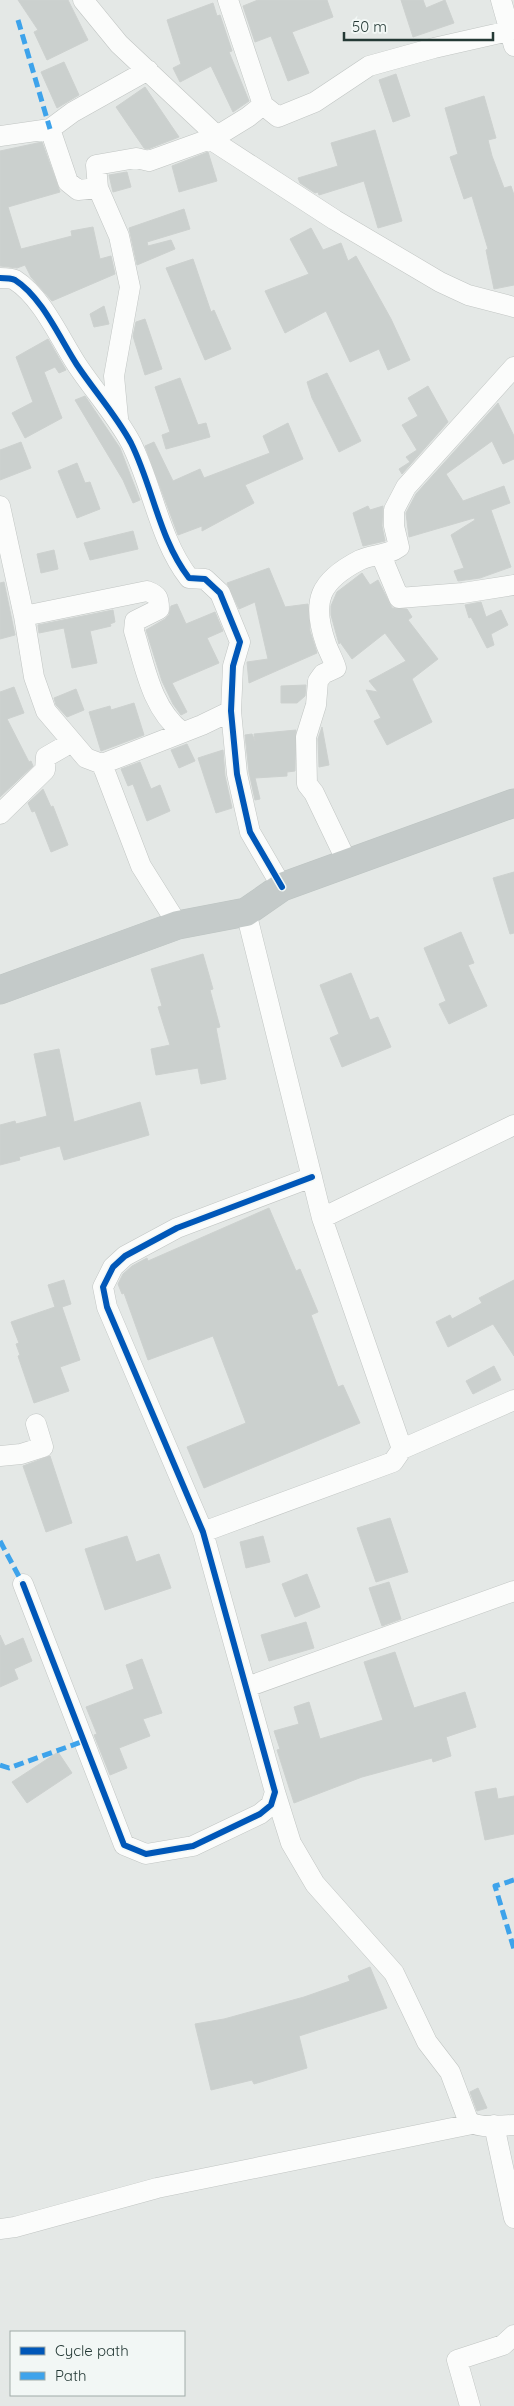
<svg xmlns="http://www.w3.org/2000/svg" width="514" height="2406" font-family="Quicksand,sans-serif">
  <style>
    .building { fill: #cbd0ce; stroke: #cdd1cf }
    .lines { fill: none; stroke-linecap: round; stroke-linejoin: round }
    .minor-casing { stroke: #c1c5c3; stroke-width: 21 }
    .trunk-casing { stroke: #bdc4c2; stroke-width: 29 }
    .minor { stroke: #fbfcfb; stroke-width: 20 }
    .trunk { stroke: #c4cac9; stroke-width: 28 }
    .quiet { stroke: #3ea3eb; stroke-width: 5; stroke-dasharray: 10 5; stroke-linecap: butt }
    .cycleway-casing { stroke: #f2f7f5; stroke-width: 9 }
    .cycleway { stroke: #0057b8; stroke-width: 6 }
  </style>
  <rect width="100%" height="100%" fill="#e4e8e6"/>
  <path class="building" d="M18 0H68L88 40 47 60 34 32 38 30Z
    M258 0H327L333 17 292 32 309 73 288 81 271 36 255 42 243 6Z
    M401 0H423L426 8 445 0 454 23 413 37Z
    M213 3 217 16 220 15 232 51 229 52 249 101 233 112 211 66 180 82 173 68 181 64 167 20Z
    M64 62 79 95 57 108 41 72Z
    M396 74 410 116 393 122 379 80Z
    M145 87 179 137 148 149 144 148 116 107Z
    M484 96 496 138 488 140 492 156 504 188 511 186 514 195V285L494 289 486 250 488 249 472 196 464 199 450 157 458 154 445 108Z
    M375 130 402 221 378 228 364 181 319 195 318 192 315 193 300 183 298 178 338 166 331 143Z
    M42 142 60 192 8 207 21 249 72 236 71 231 93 227 100 259 111 256 115 274 52 301 31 277 25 265 17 268 0 266V151Z
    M208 152 217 181 179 192 172 166Z
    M127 172 131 187 113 192 109 175Z
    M184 209 190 229 147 242 148 246 171 240 175 249 137 265 129 228Z
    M311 228 323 250 341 243 348 261 356 256 391 319 410 360 388 370 379 349 350 362 326 311 285 333 265 291 309 274 290 239Z
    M193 259 211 312 214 310 231 349 205 360 166 268Z
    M104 306 109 324 94 327 90 314Z
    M145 319 162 369 145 375 133 336 136 322Z
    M48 339 66 370 59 373 55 367 44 372 62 418 25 438 12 413 33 402 16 357Z
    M327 373 361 441 339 452 312 398 307 382Z
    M180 378 198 425 206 423 210 437 166 449 162 435 170 432 155 387Z
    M428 386 448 422 402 474 399 469 410 462 406 457 417 450 402 425 418 416 408 398Z
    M85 396 120 448 140 500 133 503 123 480 75 400Z
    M498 403 514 436V459L503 464 492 441 446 474 463 501 504 486 510 503 491 510 511 567 480 578 458 581 454 571 464 568 451 535 475 520 474 518 409 537 406 513 416 494Z
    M288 423 303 459 245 485 254 503 202 531V526L178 535 145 446 154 442 173 481 200 469 204 478 270 453 263 436Z
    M21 442 31 468 0 480V450Z
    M77 463 85 483 90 482 100 509 77 518 58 471Z
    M368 506 370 510 383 506 382 526 385 541 363 546 353 513Z
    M133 531 138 549 90 560 84 543Z
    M54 550 58 569 41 573 37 554Z
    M269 568 285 607 308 604 310 631 317 653 249 683 247 662 268 659 255 602 239 609 227 583Z
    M362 573 370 585 378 580 392 608 407 609 412 617 408 620 438 659 412 679 432 722 387 745 374 721 381 718 366 690 378 692 369 681 406 661 385 633 352 659 340 642 339 644 331 615V606L337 592Z
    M4 582 15 635 0 639V583Z
    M481 602 486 617 501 610 508 625 491 634 494 645 487 648 471 617 469 618 465 605Z
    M177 604 186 624 215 612 223 631 207 638 219 663 172 683 187 712 181 715 173 704 162 681 146 630 165 619 169 615 171 606Z
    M113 610 115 622 110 624 111 626 90 631 97 663 72 668 64 628 39 633 38 625Z
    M306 685 305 696 297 703H281V686Z
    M14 687 24 713 7 719 29 762 31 761 33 766 0 797V692Z
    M76 689 84 710 67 717 56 705 54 698Z
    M134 703 144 735 101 751 89 712 110 706 111 710Z
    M322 727 329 765 319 767 318 739Z
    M296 730 295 771 287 772V776L255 778 260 799 255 800 249 772 245 735 252 734 255 741 254 734Z
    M187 744 195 761 179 768 171 750Z
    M223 750 225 776 232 808 216 813 198 758Z
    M140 762 151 789 160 785 170 811 147 821 133 784 128 786 121 769Z
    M43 789 51 807 53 806 68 845 51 852 35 811 32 812 28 803Z
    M514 872V933L510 934 493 878Z
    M461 932 474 963 468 965 487 1006 449 1024 439 1004 446 1001 424 948Z
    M203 954 213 989 210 990 220 1027 216 1028 226 1079 201 1084 198 1068 156 1075 151 1049 170 1045 158 1007 162 1006 151 969Z
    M351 973 370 1020 378 1017 391 1047 342 1067 330 1038 339 1034 320 985Z
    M59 1049 74 1122 140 1102 149 1135 64 1160 60 1146 19 1157 20 1160 0 1165V1125L15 1121 16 1124 47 1116 34 1054Z
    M269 1208 296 1271 300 1269 318 1312 311 1315 338 1387 343 1385 360 1423 204 1488 187 1447 246 1423 213 1336 148 1360 124 1293 122 1294 118 1284 123 1274 132 1266 147 1258 148 1261Z
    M64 1280 71 1304 62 1307 80 1360 60 1367 69 1391 34 1403 18 1356 20 1355 16 1344 19 1343 11 1322 55 1307 48 1285Z
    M514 1280V1356L493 1324 448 1347 436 1322 450 1315 452 1319 482 1303 479 1298Z
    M494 1366 501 1380 473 1394 466 1381Z
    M50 1456 72 1523 46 1532 23 1466Z
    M390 1518 408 1572 376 1582 357 1528Z
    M127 1536 136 1562 159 1554 171 1588 105 1610 85 1549Z
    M263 1536 270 1562 246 1568 240 1542Z
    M307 1574 320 1607 295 1617 282 1584Z
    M389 1582 401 1619 382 1626 369 1588Z
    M306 1622 314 1648 269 1661 261 1635Z
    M0 1635 5 1646 23 1638 32 1661 14 1669 18 1679 0 1687Z
    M395 1652 414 1708 465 1692 476 1727 446 1737 451 1756 433 1762 432 1758 362 1777 294 1803 277 1750 280 1749 274 1731 299 1724 294 1707 309 1702 320 1739 383 1720 364 1662Z
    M142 1659 162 1713 143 1719 150 1736 119 1748 127 1768 110 1775 94 1735 97 1734 86 1707 134 1689 126 1665Z
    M58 1752 72 1773 27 1803 12 1782Z
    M496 1788 498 1799 514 1796V1834L485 1840 475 1792Z
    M370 1967 387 2008 299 2036 307 2068 254 2084 252 2080 211 2090 195 2024 224 2019 304 1997 350 1981 348 1976Z
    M478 2088 487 2108 477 2111 470 2092Z"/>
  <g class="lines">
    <defs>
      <path id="minor" d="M83 0 119 44 217 136 210 139 335 220 440 282 468 295 514 307
        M228 0 263 105
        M501 0 514 46
        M50 129 68 182 78 190 98 188 96 165 136 158 149 161 210 139
        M0 136 50 129 73 112 148 70
        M217 136 248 117 263 105 278 117 315 102 369 66 434 48 509 31
        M98 188 119 236 130 287 114 376 118 418
        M0 278C4 278 11 278 15 280 42 297 60 339 77 365 95 392 116 415 131 443 153 487 159 539 189 578L205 579 220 593 240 642 233 666 231 711 237 774 250 832 282 887
        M0 506 24 616 34 677 46 711 86 758 102 764 202 725 231 711
        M381 555 399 598 463 593 514 585
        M24 616 147 591C158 595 159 598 159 609L135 621 134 631C145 666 151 708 182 732
        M102 764 141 866 178 925
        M0 814 45 770 46 757 72 742
        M348 864 314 793 307 784 306 737 316 705 318 681 323 674 336 668C334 661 329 652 326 644 311 601 319 581 360 560 372 554 387 556 399 547L394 526V510L406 487 514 367
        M322 1218 514 1125
        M402 1449 514 1400
        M0 1456 21 1454 43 1447 36 1424
        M203 1532 393 1462 402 1449 322 1218 246 912
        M23 1584 124 1845 146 1854 193 1846 260 1814 271 1805 275 1792 203 1532 107 1307 103 1287 113 1267 125 1256 177 1228 312 1177
        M247 1687 514 1591
        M275 1792 291 1843 315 1884 394 1973 427 2042 450 2072 468 2120C478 2130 500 2125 514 2125
        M494 2125 514 2218
        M0 2229 15 2227 157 2188 472 2124
        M470 2406 457 2360 503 2345 514 2335"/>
      <path id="trunk" d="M0 990 178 925 246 912 282 887 514 803"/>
    </defs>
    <use href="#minor" class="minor-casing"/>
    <use href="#trunk" class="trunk-casing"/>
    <use href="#minor" class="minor"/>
    <use href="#trunk" class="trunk"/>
    <path class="quiet" d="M18 20 50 129
      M0 1541 23 1584
      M0 1765 9 1768 84 1741
      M514 1880 495 1886 514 1949"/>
    <defs>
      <path id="cycleway" d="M0 278C4 278 11 278 15 280 42 297 60 339 77 365 95 392 116 415 131 443 153 487 159 539 189 578L205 579 220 593 240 642 233 666 231 711 237 774 250 832 282 887
        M23 1584 124 1845 146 1854 193 1846 260 1814 271 1805 275 1792 203 1532 107 1307 103 1287 113 1267 125 1256 177 1228 312 1177"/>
    </defs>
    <use href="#cycleway" class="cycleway-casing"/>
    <use href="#cycleway" class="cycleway"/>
  </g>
  <rect x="10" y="2331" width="175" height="65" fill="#f2f7f5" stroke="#a0aba8"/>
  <rect x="20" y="2347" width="25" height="8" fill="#0057b8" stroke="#a0aba8"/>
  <text x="55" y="2356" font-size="15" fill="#243935">Cycle path</text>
  <rect x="20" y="2372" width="25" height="8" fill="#3ea3eb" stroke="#a0aba8"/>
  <text x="55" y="2381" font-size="15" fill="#243935">Path</text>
  <path d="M344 32v8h149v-8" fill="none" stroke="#243935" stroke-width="2.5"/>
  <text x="352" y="32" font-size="15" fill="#243935" stroke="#f2f7f5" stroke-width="4" paint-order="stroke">50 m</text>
</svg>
